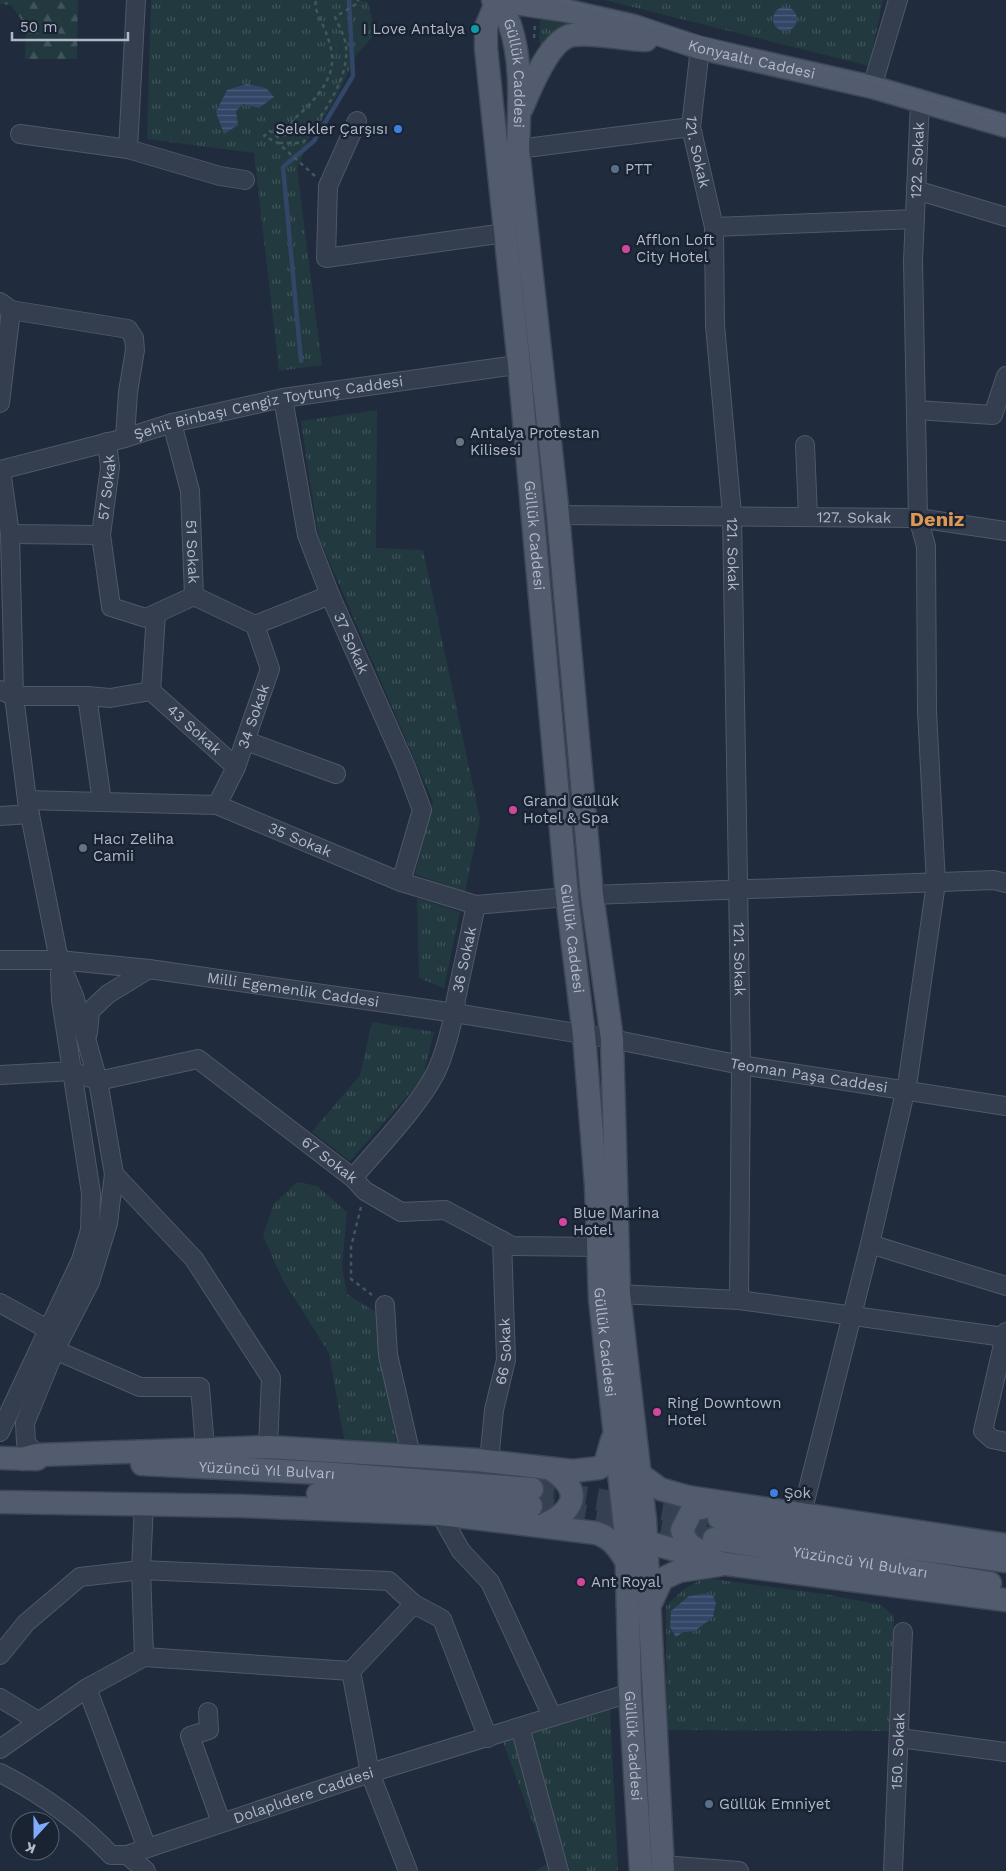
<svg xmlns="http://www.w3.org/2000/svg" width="1006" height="1871" font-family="'Work Sans',sans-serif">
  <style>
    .grass { fill: url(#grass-tufts) }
    .forest { fill: url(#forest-firs) }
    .water { fill: url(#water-rules) }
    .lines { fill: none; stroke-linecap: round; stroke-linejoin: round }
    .stream { stroke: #324667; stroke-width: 4.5 }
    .major-tunnel { stroke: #364053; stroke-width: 22; stroke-dasharray: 22 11; stroke-linecap: butt }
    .minor-casing { stroke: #505868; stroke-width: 20 }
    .major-casing { stroke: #3e4756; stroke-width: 25 }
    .path { stroke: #40575c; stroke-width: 2.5; stroke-dasharray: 4 4; stroke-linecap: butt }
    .minor { stroke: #343e4e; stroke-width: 18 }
    .major { stroke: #525c6e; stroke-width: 22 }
    .tram { stroke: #566175; stroke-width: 1 }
    .culture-dot { fill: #0f9aa8; stroke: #1a2332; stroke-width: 2 }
    .shop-dot { fill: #3f7fe0; stroke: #1a2332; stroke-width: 2 }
    .service-dot { fill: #5c6f8a; stroke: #1a2332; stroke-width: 2 }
    .hotel-dot { fill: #d1479c; stroke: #1a2332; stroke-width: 2 }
    .worship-dot { fill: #6b7280; stroke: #1a2332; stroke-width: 2 }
    .labels { text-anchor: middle; stroke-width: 5; stroke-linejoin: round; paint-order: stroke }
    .poi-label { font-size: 15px; fill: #b0b8c9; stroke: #1a2332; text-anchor: start }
    .street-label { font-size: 15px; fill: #b0b8c9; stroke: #1a2332 }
    .district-label { font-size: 20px; font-weight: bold; fill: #de9856; stroke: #1a2332 }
  </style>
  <defs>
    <pattern id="grass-tufts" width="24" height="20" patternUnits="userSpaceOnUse" patternTransform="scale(1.25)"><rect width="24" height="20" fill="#223a3f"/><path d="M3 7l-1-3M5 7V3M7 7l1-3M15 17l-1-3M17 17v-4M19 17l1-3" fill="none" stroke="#405459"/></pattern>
    <pattern id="forest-firs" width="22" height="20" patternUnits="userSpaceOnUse" patternTransform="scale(1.25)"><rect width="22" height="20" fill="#223a3f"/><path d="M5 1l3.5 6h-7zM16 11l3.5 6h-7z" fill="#405459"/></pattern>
    <pattern id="water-rules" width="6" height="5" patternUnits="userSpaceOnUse" patternTransform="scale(1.25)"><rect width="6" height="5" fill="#324667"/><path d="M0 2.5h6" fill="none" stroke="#4d5f7b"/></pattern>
  </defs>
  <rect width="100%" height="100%" fill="#202b3e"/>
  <path class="grass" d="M151 0H359L368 2 375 34 357 54 335 100 308 141 297 169 322 365 279 371 254 153 147 139Z
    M605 0H883L869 66Z
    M550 17 591 25 543 58 539 38 540 21Z
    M377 410 376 548 423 550 480 819 465 892 415 874 433 802 318 535 301 421Z
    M417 898 460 912 444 988 419 978Z
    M372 1022 434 1032 423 1078 350 1161 312 1132 360 1075Z
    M297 1182 317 1186 347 1212 342 1267 347 1294 377 1313 399 1445 344 1439 329 1353 282 1279 263 1235 274 1204Z
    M538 1476 549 1479 554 1487 556 1497 546 1512 534 1513Z
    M708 1514H717L711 1549 698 1538C696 1528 701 1522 708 1514Z
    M705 1578 824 1594 881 1605 894 1616 889 1731 667 1730 666 1606 685 1588Z
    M610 1709 618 1871H534L548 1864 503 1742Z"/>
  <path class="forest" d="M0 0H78L77 59H25L26 26 11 5 0 4Z"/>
  <path class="water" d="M773 19a12 12 0 1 1 24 0a12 12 0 1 1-24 0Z
    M247 84 266 88 274 97 259 108 243 104 236 111 238 125 224 134 216 112 227 90Z
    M701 1594H712L716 1603 713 1617 695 1631 683 1632 676 1637 670 1627 671 1611 689 1596Z"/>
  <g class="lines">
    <path class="stream" d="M301 361 283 167 314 141 353 76 349 0"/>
    <path class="major-tunnel" d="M532 1489 708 1517
      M531 1506 714 1539"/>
    <defs>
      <g id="minor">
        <path d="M136 0 128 149 220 176 245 180"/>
        <path id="s1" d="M700 48 691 127 714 227 715 325 732 514 741 1065 739 1300"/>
        <path d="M872 87 898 0"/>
        <path d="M357 121 328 186 326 258 505 233"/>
        <path d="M20 134 128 149"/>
        <path d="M518 149 691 127"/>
        <path d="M916 190 1006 217"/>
        <path d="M714 227 915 219"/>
        <path d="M0 302 11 310 128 329 134 338 135 350 128 392 125 438"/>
        <path id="s2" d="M283 398 307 535 330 595 406 767 422 810 401 882"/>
        <path d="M0 403 11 310"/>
        <path d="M916 410 993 415 1006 376"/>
        <path id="s3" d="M172 423 190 491 194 596 255 625 330 595"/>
        <path d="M805 445 808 516"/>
        <path id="s4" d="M0 470 125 438 172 423 283 398 530 363"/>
        <path d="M1 470 10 534 14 696 27 800 59 960 74 996 98 1081 114 1174 108 1223 90 1282 55 1350 25 1423 26 1443 37 1455"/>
        <path id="s5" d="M558 515 918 518 1006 531"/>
        <path d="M10 534 101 535 111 607 146 618 194 596"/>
        <path id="s6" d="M101 535 110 467 107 442"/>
        <path d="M0 690 14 696H87"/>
        <path id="s7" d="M151 691 236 767"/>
        <path d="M246 741 336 774"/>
        <path id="s8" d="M27 800 217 805 401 882 476 905 567 897"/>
        <path d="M102 802 87 696 110 698 151 691 156 614"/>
        <path id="s9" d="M217 805 236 767 270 669 255 625"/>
        <path d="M0 816 30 814"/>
        <path d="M592 895 994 880 1006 883"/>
        <path id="s10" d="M0 960H59L149 969 455 1013 612 1039 741 1065 1006 1106"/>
        <path d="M88 1033 90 1011 108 994 149 969"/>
        <path id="s11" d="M0 1075 72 1071 98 1081 198 1059 353 1178 365 1191 401 1212 445 1210 512 1246 598 1247"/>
        <path d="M114 1174 194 1259 271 1378 268 1447"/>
        <path id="s12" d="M353 1178C378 1148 418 1107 435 1074 444 1057 454 1019 456 999L476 905"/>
        <path d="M870 1244 1006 1286"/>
        <path d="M619 1294 739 1300 1004 1337"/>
        <path d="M0 1303 47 1329"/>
        <path d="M385 1305 388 1355 411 1455"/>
        <path d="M1006 1332 983 1431 992 1439 1006 1442"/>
        <path d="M51 1341 55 1350 140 1387H200L205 1448"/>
        <path d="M0 1432 81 1260 90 1230 91 1193 61 1000 60 973"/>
        <path id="s13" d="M489 1461 494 1410 506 1360 502 1240"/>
        <path id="s14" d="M802 1513 870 1244 908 1079 936 883 927 711 926 546 918 518 913 261 920 102"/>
        <path d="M440 1514 461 1551 490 1582 552 1716"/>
        <path d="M0 1655 26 1623 80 1577 141 1570 389 1581 414 1604 442 1619 488 1738"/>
        <path d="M144 1657 141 1570 144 1504"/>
        <path d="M87 1688 147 1848"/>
        <path d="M0 1698 38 1721"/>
        <path d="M208 1712 209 1730 190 1736 221 1822"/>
        <path d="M520 1727 559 1871"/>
        <path d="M900 1738 1006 1752"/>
        <path d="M0 1749 87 1688 144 1657 351 1671"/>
        <path id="s15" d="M0 1773C40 1793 80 1822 111 1855H127L370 1773 630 1693"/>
        <path d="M127 1855 146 1871"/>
        <path d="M663 1865 739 1871"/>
        <path d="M408 1871 370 1773 351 1671 414 1604"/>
        <path id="s16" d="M893 1871 903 1632"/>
      </g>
      <g id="major">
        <path id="s17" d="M493 0 568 11 634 26 700 48 872 87 1006 126"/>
        <path id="s18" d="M497 1C501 8 507 16 510 25 523 63 519 109 518 149L558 515 592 895 612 1039 619 1294 645 1520 663 1871"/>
        <path id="s19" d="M497 1 486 27V48L519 364 567 897 584 1035 596 1185 600 1299 626 1536 630 1693 641 1871"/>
        <path d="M522 108C530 89 550 38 573 35 596 32 623 40 646 40"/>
        <path d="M0 1458 37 1459"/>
        <path d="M22 1459 37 1455 268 1447 477 1460 573 1471 599 1468 605 1464 612 1440"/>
        <path id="s20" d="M142 1464 321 1473 532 1489"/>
        <path d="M641 1475 660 1489 688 1497 1006 1545"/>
        <path d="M318 1494 429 1496 531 1506"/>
        <path d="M0 1502 241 1506 440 1514 596 1533C612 1538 618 1548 627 1562"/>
        <path d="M719 1518 849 1540 1006 1561"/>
        <path d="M542 1526C575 1511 584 1491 551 1469"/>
        <path d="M632 1538 726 1564 1006 1600"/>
        <path id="s21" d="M714 1539 990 1583"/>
        <path d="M707 1554C693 1548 686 1545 682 1530L692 1510 717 1504"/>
        <path d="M650 1605 662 1579 679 1571 719 1565"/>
      </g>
    </defs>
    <use href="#minor" class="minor-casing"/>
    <use href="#major" class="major-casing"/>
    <path class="path" d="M534 38 535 24
      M279 143H303C321 114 349 83 346 46 345 37 339 26 335 17L358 3V0
      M315 176 278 143 264 136 270 131 278 137 288 134C291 117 297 118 308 106 344 68 334 50 315 7L316 0
      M361 1207 351 1247V1279L372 1295"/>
    <use href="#minor" class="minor"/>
    <use href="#major" class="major"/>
    <path class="tram" d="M558 0 873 81 1006 120"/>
  </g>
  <circle class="culture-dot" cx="475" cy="29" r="5"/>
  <g class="shop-dot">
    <circle cx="398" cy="129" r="5"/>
    <circle cx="774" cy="1493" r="5"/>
  </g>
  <g class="service-dot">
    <circle cx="615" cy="169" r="5"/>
    <circle cx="709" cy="1804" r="5"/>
  </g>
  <g class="hotel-dot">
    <circle cx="626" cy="249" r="5"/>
    <circle cx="513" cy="810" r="5"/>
    <circle cx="563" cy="1222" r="5"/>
    <circle cx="657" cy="1412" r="5"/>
    <circle cx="581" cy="1582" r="5"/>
  </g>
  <g class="worship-dot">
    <circle cx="460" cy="442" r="5"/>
    <circle cx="83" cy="848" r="5"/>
  </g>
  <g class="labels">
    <g class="poi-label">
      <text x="465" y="34" text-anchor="end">I Love Antalya</text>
      <text x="388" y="134" text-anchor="end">Selekler Çarşısı</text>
      <text x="625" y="174">PTT</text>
      <text x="636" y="245">Afflon Loft<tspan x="636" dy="17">City Hotel</tspan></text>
      <text x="470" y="438">Antalya Protestan<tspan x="470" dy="17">Kilisesi</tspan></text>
      <text x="523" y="806">Grand Güllük<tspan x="523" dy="17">Hotel &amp; Spa</tspan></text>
      <text x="93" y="844">Hacı Zeliha<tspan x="93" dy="17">Camii</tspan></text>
      <text x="573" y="1218">Blue Marina<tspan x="573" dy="17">Hotel</tspan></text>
      <text x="667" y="1408">Ring Downtown<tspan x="667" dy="17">Hotel</tspan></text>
      <text x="784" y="1498">Şok</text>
      <text x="591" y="1587">Ant Royal</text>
      <text x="719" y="1809">Güllük Emniyet</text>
    </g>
    <g class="street-label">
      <text dy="5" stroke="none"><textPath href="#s17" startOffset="266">Konyaaltı Caddesi</textPath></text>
      <text dy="5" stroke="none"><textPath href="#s18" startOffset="76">Güllük Caddesi</textPath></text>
      <text dy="5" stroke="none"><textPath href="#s1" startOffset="105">121. Sokak</textPath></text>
      <text dy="5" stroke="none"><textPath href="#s14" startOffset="1369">122. Sokak</textPath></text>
      <text dy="5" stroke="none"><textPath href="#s4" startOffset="276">Şehit Binbaşı Cengiz Toytunç Caddesi</textPath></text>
      <text dy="5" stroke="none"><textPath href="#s6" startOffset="48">57 Sokak</textPath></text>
      <text dy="5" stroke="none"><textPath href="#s5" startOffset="296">127. Sokak</textPath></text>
      <text dy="5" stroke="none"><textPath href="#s19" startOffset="539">Güllük Caddesi</textPath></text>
      <text dy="5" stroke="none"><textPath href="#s3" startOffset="131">51 Sokak</textPath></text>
      <text dy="5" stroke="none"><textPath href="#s1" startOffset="510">121. Sokak</textPath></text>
      <text dy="5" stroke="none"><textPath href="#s2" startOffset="256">37 Sokak</textPath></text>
      <text dy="5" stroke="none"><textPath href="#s9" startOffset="96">34 Sokak</textPath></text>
      <text dy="5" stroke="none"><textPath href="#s7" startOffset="58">43 Sokak</textPath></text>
      <text dy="5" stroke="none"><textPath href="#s8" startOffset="280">35 Sokak</textPath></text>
      <text dy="5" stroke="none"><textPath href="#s19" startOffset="944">Güllük Caddesi</textPath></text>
      <text dy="5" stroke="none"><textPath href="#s12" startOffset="251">36 Sokak</textPath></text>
      <text dy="5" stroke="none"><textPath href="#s1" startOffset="915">121. Sokak</textPath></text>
      <text dy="5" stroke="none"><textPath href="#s10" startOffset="295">Milli Egemenlik Caddesi</textPath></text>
      <text dy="5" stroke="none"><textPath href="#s10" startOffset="818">Teoman Paşa Caddesi</textPath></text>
      <text dy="5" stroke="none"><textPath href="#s11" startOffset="368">67 Sokak</textPath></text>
      <text dy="5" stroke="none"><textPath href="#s19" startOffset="1349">Güllük Caddesi</textPath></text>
      <text dy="5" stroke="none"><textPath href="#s13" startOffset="111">66 Sokak</textPath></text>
      <text dy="5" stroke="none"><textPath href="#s20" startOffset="125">Yüzüncü Yıl Bulvarı</textPath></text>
      <text dy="5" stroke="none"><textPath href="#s21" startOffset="148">Yüzüncü Yıl Bulvarı</textPath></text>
      <text dy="5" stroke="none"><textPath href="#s19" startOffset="1754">Güllük Caddesi</textPath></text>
      <text dy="5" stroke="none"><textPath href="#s16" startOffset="120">150. Sokak</textPath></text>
      <text dy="5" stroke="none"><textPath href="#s15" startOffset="341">Dolaplıdere Caddesi</textPath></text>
    </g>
    <g class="district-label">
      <text x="937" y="526">Deniz</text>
    </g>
  </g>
  <g transform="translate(35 1836) rotate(201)"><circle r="24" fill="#1a2332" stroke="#565f6e"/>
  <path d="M0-4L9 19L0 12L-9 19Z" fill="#7faaff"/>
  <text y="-8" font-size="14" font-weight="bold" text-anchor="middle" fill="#b0b8c9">K</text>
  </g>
  <path d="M12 32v8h116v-8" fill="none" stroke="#b0b8c9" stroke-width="2.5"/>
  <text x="20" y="32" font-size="15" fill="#b0b8c9" stroke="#1a2332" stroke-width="4" paint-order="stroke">50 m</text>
</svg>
